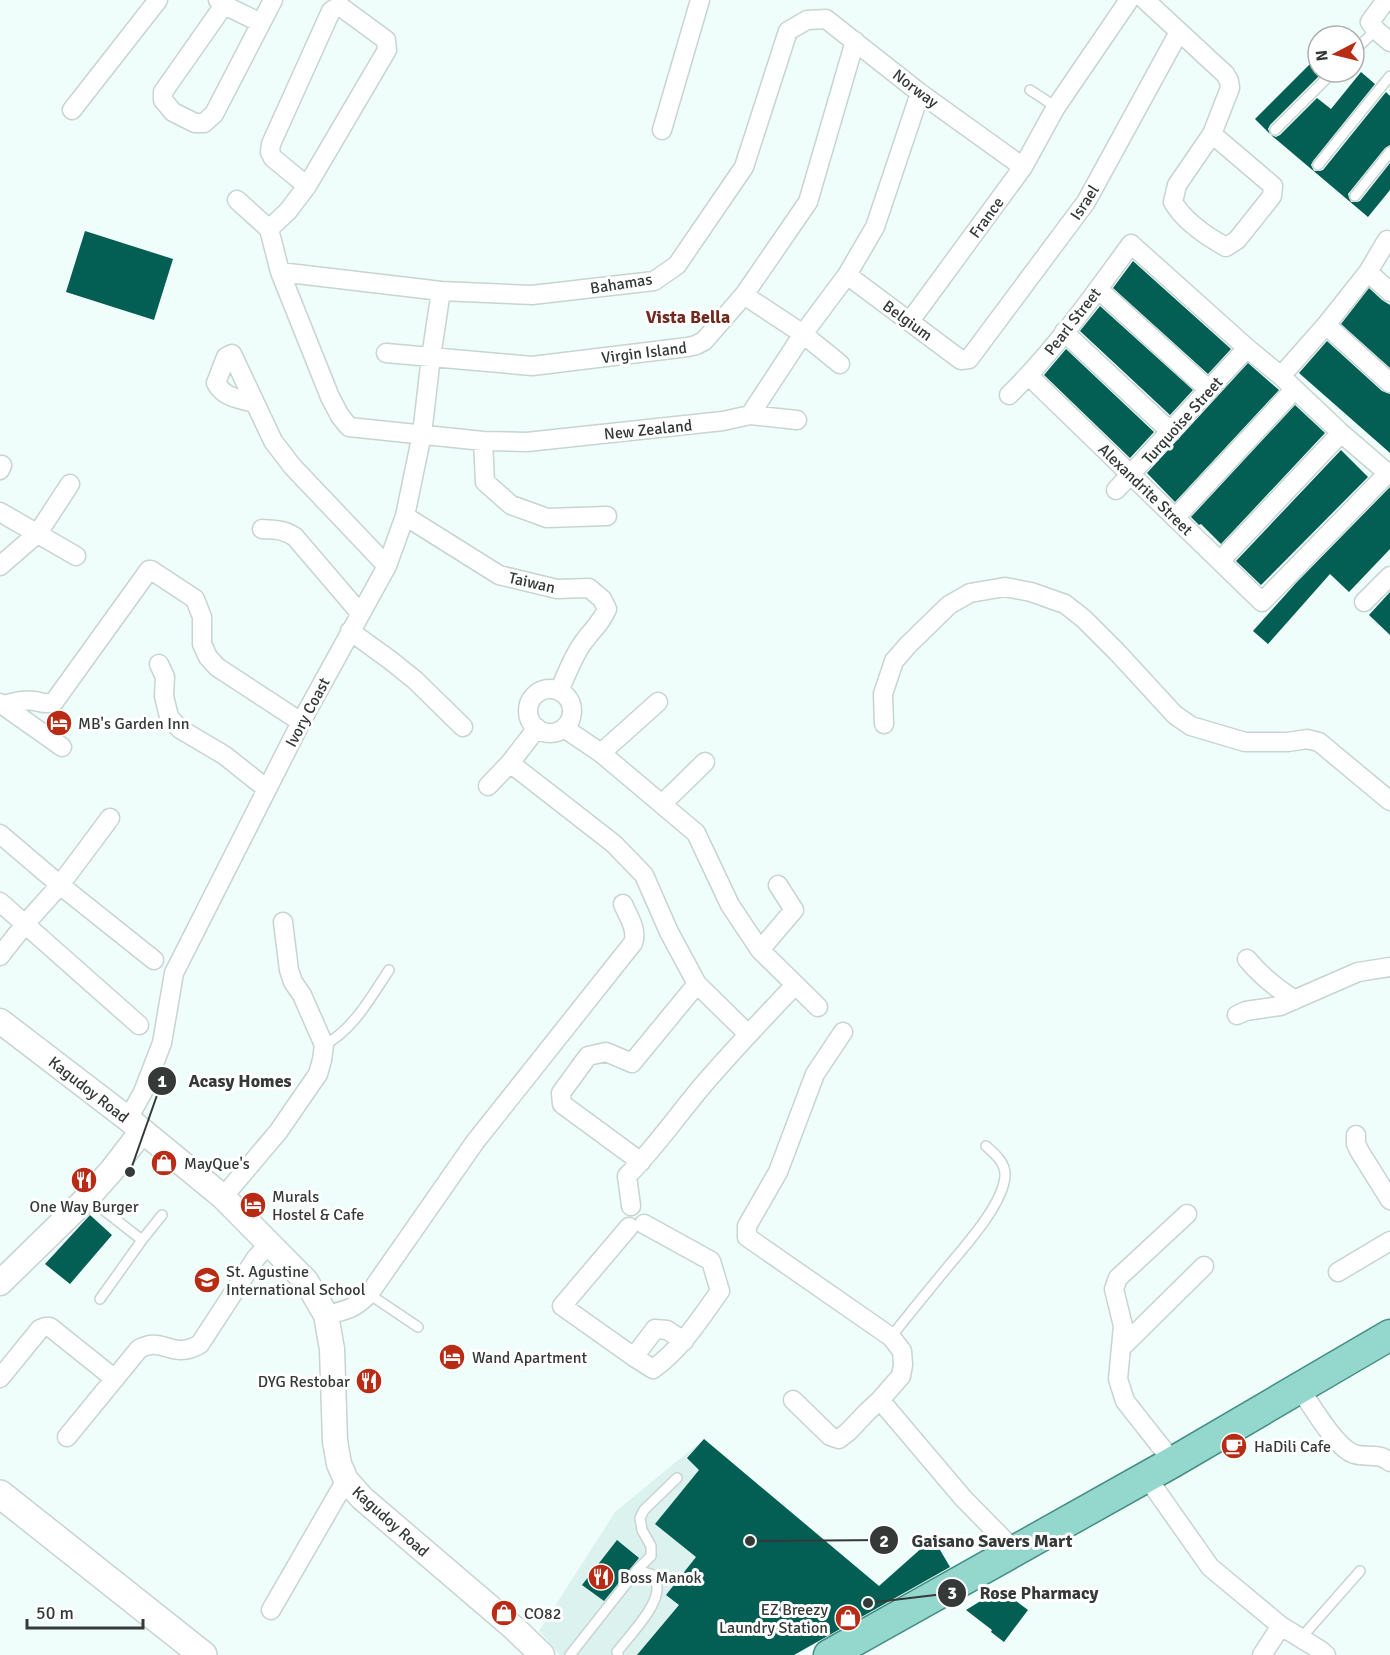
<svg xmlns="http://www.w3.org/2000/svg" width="1390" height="1655" font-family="Signika,sans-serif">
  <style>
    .built { fill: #dcf2ee }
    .building { fill: #035e53 }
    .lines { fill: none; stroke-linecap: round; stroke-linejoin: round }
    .service-casing { stroke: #c7d4d1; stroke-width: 12 }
    .minor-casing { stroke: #c7d4d1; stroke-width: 21 }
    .tertiary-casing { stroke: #c7d4d1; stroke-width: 27 }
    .secondary-casing { stroke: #c7d4d1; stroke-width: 30 }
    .primary-casing { stroke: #458e84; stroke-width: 33 }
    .service { stroke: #fff; stroke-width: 9 }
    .minor { stroke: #fff; stroke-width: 18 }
    .tertiary { stroke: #fff; stroke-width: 24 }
    .secondary { stroke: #fff; stroke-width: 27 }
    .primary { stroke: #94d7cd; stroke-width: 30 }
    .labels { text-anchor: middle; stroke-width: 6; stroke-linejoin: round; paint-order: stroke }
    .street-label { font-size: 16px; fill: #353a39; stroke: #fff }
    .poi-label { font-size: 16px; fill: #353a39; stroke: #fff; text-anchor: start }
    .neighbourhood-label { font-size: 18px; font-weight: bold; fill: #6f2b1f; stroke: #fff }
    .leader { fill: none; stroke: #353a39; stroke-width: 2 }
    .callout-dot { fill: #353a39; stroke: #fff; stroke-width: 2 }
    .mark-label { font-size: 18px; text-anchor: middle; font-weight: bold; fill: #fff }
    .callout-label { font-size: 18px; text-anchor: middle; font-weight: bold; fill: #353a39; stroke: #fff; stroke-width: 6; stroke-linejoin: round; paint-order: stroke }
  </style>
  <rect width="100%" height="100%" fill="#f0fefb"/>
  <path class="built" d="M704 1439 879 1586 933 1538 950 1567 794 1655H560L539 1631 615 1512Z"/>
  <path class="building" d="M1318 56V77L1270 125 1268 129 1270 134 1255 119Z
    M1361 72 1375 84 1313 161 1311 165 1314 171H1320L1323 170 1386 92 1390 96V145L1385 148 1348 194 1349 198 1351 202H1357L1360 201 1390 163V190L1368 217 1271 135 1276 137 1280 135 1317 98 1331 109Z
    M85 231 173 259 154 320 66 292Z
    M1133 261 1231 349 1208 374 1113 288Z
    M1369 288 1382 300 1390 305V368L1341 324Z
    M1100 306 1193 390 1170 415 1080 331Z
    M1327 341 1382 391 1390 394V453L1299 373Z
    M1066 349 1154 432 1130 458 1044 375Z
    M1248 363 1279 390 1175 502 1147 473Z
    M1295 405 1325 433 1221 544 1201 524 1199 525 1191 517Z
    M1341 450 1368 477 1261 585 1236 561Z
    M1390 487V549L1349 592 1330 574 1268 644 1253 631 1296 583Z
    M1390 592V635L1369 615Z
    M90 1215 112 1235 70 1284 45 1264Z
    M704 1439 879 1586 933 1538 950 1567 794 1655H637L679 1605 666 1595 696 1557 655 1524 699 1470 687 1458Z
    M617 1540 639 1558 604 1601 582 1585Z
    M1000 1589 1028 1610 1004 1642 991 1632 992 1630 966 1610Z"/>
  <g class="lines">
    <defs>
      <path id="service" d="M1354 51 1376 30
        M1030 90 1056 107
        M1275 130 1333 72
        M1318 165 1390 76
        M1355 196 1390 152
        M324 1045C353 1030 371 997 389 970
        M90 1197 101 1208 142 1240
        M369 1294 418 1327
        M100 1299 142 1240 162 1215
        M891 1337C909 1314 928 1291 946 1269 964 1247 1003 1205 1005 1176 1006 1163 995 1154 986 1146
        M637 1570 651 1556V1546L642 1530 640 1518 644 1510 677 1478
        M1301 1638 1360 1571
        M570 1655 637 1570 651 1574C653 1578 657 1583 657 1587 659 1606 628 1637 617 1652L618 1655"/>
      <path id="minor" d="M218 0 224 5 261 23
        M1145 0 1225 74 1229 81 1230 88 1212 134 1177 185 1173 202C1184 221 1206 236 1226 247L1237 240 1272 196 1273 186 1212 134
        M1386 0 1370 22 1376 30 1390 42
        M224 5 163 92V100L173 112 195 123H204L214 114 273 0
        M72 110 158 0
        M662 130 700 0
        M237 200 269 229 280 272 330 397 340 416 349 427 483 441 527 442 723 421 750 415 797 420
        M269 229 288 211 307 186 387 50 386 40 341 7 336 8 331 11 271 144 270 152 273 158 307 186
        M280 272 441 291 532 295 654 281 677 265 744 167 788 31 807 20 826 19 920 93 1023 167
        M1368 272 1390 292
        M847 275 961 360 969 359 1086 202 1179 32
        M1098 289 1209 390
        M744 295 803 334 840 364
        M910 321 1023 167 1056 107 1129 0
        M1326 325 1390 383
        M1064 332 1171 432
        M386 353 532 366 688 347 696 345 704 341 744 295 808 202 855 41
        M1029 376 1262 602 1388 473
        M1281 376 1326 325 1368 272 1387 240
        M1009 395C1055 350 1093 296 1131 244L1247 348 1281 376 1341 433 1390 475
        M255 403C240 399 224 398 216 383L226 357 232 354 273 441 292 466 387 566
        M750 415 803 334 847 275 875 227 920 93
        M483 441 485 482 511 505 547 518 607 516
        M0 470 2 465
        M1116 490 1247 348
        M0 512 76 556
        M405 516 499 575 557 589 589 588 602 599 607 609C601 623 594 628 585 640 573 655 567 674 559 691
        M1175 518 1294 390
        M262 529C275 530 284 529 295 537L360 613
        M1221 560 1341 433
        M0 566 38 533 70 484
        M1364 602 1390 576
        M350 631 390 660 415 680 463 727
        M159 664 165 677 164 696 169 717 180 729 224 755 267 789
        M528 711a22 22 0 1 1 44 0a22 22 0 1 1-44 0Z
        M0 703 62 747
        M3 705C12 703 24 699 34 701 42 702 45 705 54 702L149 570H151L195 599 202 617V644L208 657 217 667 301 722
        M884 724 883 694 894 661 908 645 949 605 970 593 1005 587 1031 592 1065 604 1084 619 1117 652 1175 715 1191 726 1245 742H1288L1307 739 1319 742 1390 801
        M564 728 601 753 658 702
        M601 753 696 833 730 905 760 950 818 1007
        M510 763 537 728
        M488 786 510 763 614 844 644 875 669 932 697 984 748 1034
        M662 804 705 762
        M0 834 60 885 154 960
        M0 902 139 1025
        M760 950 794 910 778 885
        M0 956 25 924 60 885 110 818
        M1247 959C1261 976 1276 988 1295 1000
        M1237 1015 1246 1011 1280 1006 1358 972 1390 967
        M128 1119 143 1092 162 1043 174 973 301 722 387 566 405 516 422 434 431 357 441 291
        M1356 1135V1144L1360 1152 1390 1200
        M641 1162 562 1104 561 1093 588 1056 606 1052 632 1063 697 984
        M223 1197 278 1132 318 1074 322 1060 324 1045 302 995 293 982 289 970 283 922
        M631 1206 627 1176C653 1150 675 1119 698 1091 729 1054 762 1020 795 985
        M629 1227 562 1306 634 1357 653 1369C682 1348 700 1319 720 1291L711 1261 644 1224
        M1338 1272 1390 1241
        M326 1315C347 1310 354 1309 369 1294L475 1142 633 943C638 930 628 916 623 904
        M1121 1348 1204 1266
        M634 1357 655 1329 667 1330 684 1341
        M0 1378 40 1329 45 1327H50L115 1379
        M1300 1389C1312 1406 1335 1447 1354 1454 1367 1458 1378 1452 1390 1462
        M793 1400 830 1436 839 1439 848 1432 867 1412 880 1400 901 1376 903 1365 902 1351 891 1337 747 1237V1226L778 1172 815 1074 843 1032
        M880 1400 963 1498 1015 1551
        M67 1437 139 1349C163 1335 172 1361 200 1344L256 1258 270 1243
        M1173 1462 1125 1401 1118 1379 1123 1326 1114 1289 1118 1278 1187 1214
        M1146 1476 1210 1567 1281 1626 1320 1650 1326 1655
        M271 1610 346 1480
        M1262 1655 1281 1626"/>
      <path id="tertiary" d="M0 1021 128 1119 223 1197 306 1281 326 1315 332 1349 335 1441 339 1464 346 1480 362 1498 514 1628 542 1655
        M0 1283 89 1196 112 1170 142 1131"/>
      <path id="secondary" d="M0 1494 203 1655"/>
      <path id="primary" d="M829 1655 1173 1462 1390 1335"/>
    </defs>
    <use href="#service" class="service-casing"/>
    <use href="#minor" class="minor-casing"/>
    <use href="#tertiary" class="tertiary-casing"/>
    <use href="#secondary" class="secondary-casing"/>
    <use href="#primary" class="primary-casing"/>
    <use href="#service" class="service"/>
    <use href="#minor" class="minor"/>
    <use href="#tertiary" class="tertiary"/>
    <use href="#secondary" class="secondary"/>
    <use href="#primary" class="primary"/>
  </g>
  <defs>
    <symbol id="hotel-disc" viewBox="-11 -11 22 22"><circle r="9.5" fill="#b82b14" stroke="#fff"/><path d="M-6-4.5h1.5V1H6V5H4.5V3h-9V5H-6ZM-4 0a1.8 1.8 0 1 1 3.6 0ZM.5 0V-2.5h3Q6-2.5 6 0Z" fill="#fff"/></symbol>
    <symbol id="shop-disc" viewBox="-11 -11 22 22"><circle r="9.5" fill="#b82b14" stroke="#fff"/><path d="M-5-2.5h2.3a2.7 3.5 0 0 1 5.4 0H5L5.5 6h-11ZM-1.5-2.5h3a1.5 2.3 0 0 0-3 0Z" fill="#fff"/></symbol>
    <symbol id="restaurant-disc" viewBox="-11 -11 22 22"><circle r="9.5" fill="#b82b14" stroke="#fff"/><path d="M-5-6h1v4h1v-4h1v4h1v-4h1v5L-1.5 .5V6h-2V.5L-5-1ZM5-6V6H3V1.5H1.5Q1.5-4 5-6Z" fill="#fff"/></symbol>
    <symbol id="school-disc" viewBox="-11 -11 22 22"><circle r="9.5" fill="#b82b14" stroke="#fff"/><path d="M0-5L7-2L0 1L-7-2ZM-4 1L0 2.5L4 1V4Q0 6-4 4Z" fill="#fff"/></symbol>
    <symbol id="cafe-disc" viewBox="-11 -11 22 22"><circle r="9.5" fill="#b82b14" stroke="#fff"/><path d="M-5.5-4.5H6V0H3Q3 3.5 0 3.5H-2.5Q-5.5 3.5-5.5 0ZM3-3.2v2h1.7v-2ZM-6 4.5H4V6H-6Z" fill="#fff"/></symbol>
  </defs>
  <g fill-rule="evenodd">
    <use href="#hotel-disc" x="44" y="708" width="30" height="30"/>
    <use href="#shop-disc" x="149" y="1148" width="30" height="30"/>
    <use href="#restaurant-disc" x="69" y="1165" width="30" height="30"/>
    <use href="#hotel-disc" x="238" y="1190" width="30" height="30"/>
    <use href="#school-disc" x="192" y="1265" width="30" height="30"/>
    <use href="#hotel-disc" x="437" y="1342" width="30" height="30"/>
    <use href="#restaurant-disc" x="354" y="1366" width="30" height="30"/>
    <use href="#cafe-disc" x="1219" y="1431" width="30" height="30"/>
    <use href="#restaurant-disc" x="586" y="1562" width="30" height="30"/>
    <use href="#shop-disc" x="489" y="1598" width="30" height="30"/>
    <use href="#shop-disc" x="833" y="1603" width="30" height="30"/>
  </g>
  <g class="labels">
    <g class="street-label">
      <text transform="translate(916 88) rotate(37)" y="6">Norway</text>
      <text transform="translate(1084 202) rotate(-57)" y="6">Israel</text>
      <text transform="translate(986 217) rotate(-54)" y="6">France</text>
      <text transform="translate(621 283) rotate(-9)" y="6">Bahamas</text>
      <text transform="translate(908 320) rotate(36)" y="6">Belgium</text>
      <text transform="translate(1072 321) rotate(-52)" y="6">Pearl Street</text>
      <text transform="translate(644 352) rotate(-7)" y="6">Virgin Island</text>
      <text transform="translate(1182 420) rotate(-48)" y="6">Turquoise Street</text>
      <text transform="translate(648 429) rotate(-6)" y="6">New Zealand</text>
      <text transform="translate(1146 489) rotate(44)" y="6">Alexandrite Street</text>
      <text transform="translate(532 582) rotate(13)" y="6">Taiwan</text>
      <text transform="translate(307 712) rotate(-62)" y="6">Ivory Coast</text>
      <text transform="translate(89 1089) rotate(38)" y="6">Kagudoy Road</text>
      <text transform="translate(391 1521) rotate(42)" y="6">Kagudoy Road</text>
    </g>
    <g class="poi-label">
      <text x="78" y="729">MB's Garden Inn</text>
      <text x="184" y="1169">MayQue's</text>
      <text x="272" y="1202">Murals<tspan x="272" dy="18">Hostel &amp; Cafe</tspan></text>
      <text x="84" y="1212" text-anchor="middle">One Way Burger</text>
      <text x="226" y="1277">St. Agustine<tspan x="226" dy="18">International School</tspan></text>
      <text x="472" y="1363">Wand Apartment</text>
      <text x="350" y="1387" text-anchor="end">DYG Restobar</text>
      <text x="1254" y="1452">HaDili Cafe</text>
      <text x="620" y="1583">Boss Manok</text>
      <text x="828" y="1615" text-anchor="end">EZ Breezy<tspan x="828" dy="18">Laundry Station</tspan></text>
      <text x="524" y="1619">CO82</text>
    </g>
    <g class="neighbourhood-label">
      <text x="688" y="323">Vista Bella</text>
    </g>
  </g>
  <path class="leader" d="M130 1172L162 1081M750 1541L884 1540M868 1603L952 1593"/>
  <g class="callout-dot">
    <circle cx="130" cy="1172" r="6"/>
    <circle cx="750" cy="1541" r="6"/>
    <circle cx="868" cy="1603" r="6"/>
    <circle cx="162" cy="1081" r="15"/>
    <circle cx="884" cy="1540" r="15"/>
    <circle cx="952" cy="1593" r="15"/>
  </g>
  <g class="mark-label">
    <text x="162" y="1087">1</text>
    <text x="884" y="1547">2</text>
    <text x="952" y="1599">3</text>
  </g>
  <g class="callout-label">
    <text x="240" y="1087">Acasy Homes</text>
    <text x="992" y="1547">Gaisano Savers Mart</text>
    <text x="1039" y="1599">Rose Pharmacy</text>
  </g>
  <g transform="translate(1336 54) rotate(263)"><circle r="28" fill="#ffffff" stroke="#aeb0b0" stroke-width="1.5"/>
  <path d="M0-4.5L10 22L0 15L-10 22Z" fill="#b82b14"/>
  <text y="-9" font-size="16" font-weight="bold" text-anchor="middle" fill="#353a39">N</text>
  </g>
  <path d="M27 1619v9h116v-9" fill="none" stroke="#353a39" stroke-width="3"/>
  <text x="36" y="1619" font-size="18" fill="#353a39" stroke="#ffffff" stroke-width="4.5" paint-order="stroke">50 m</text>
</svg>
